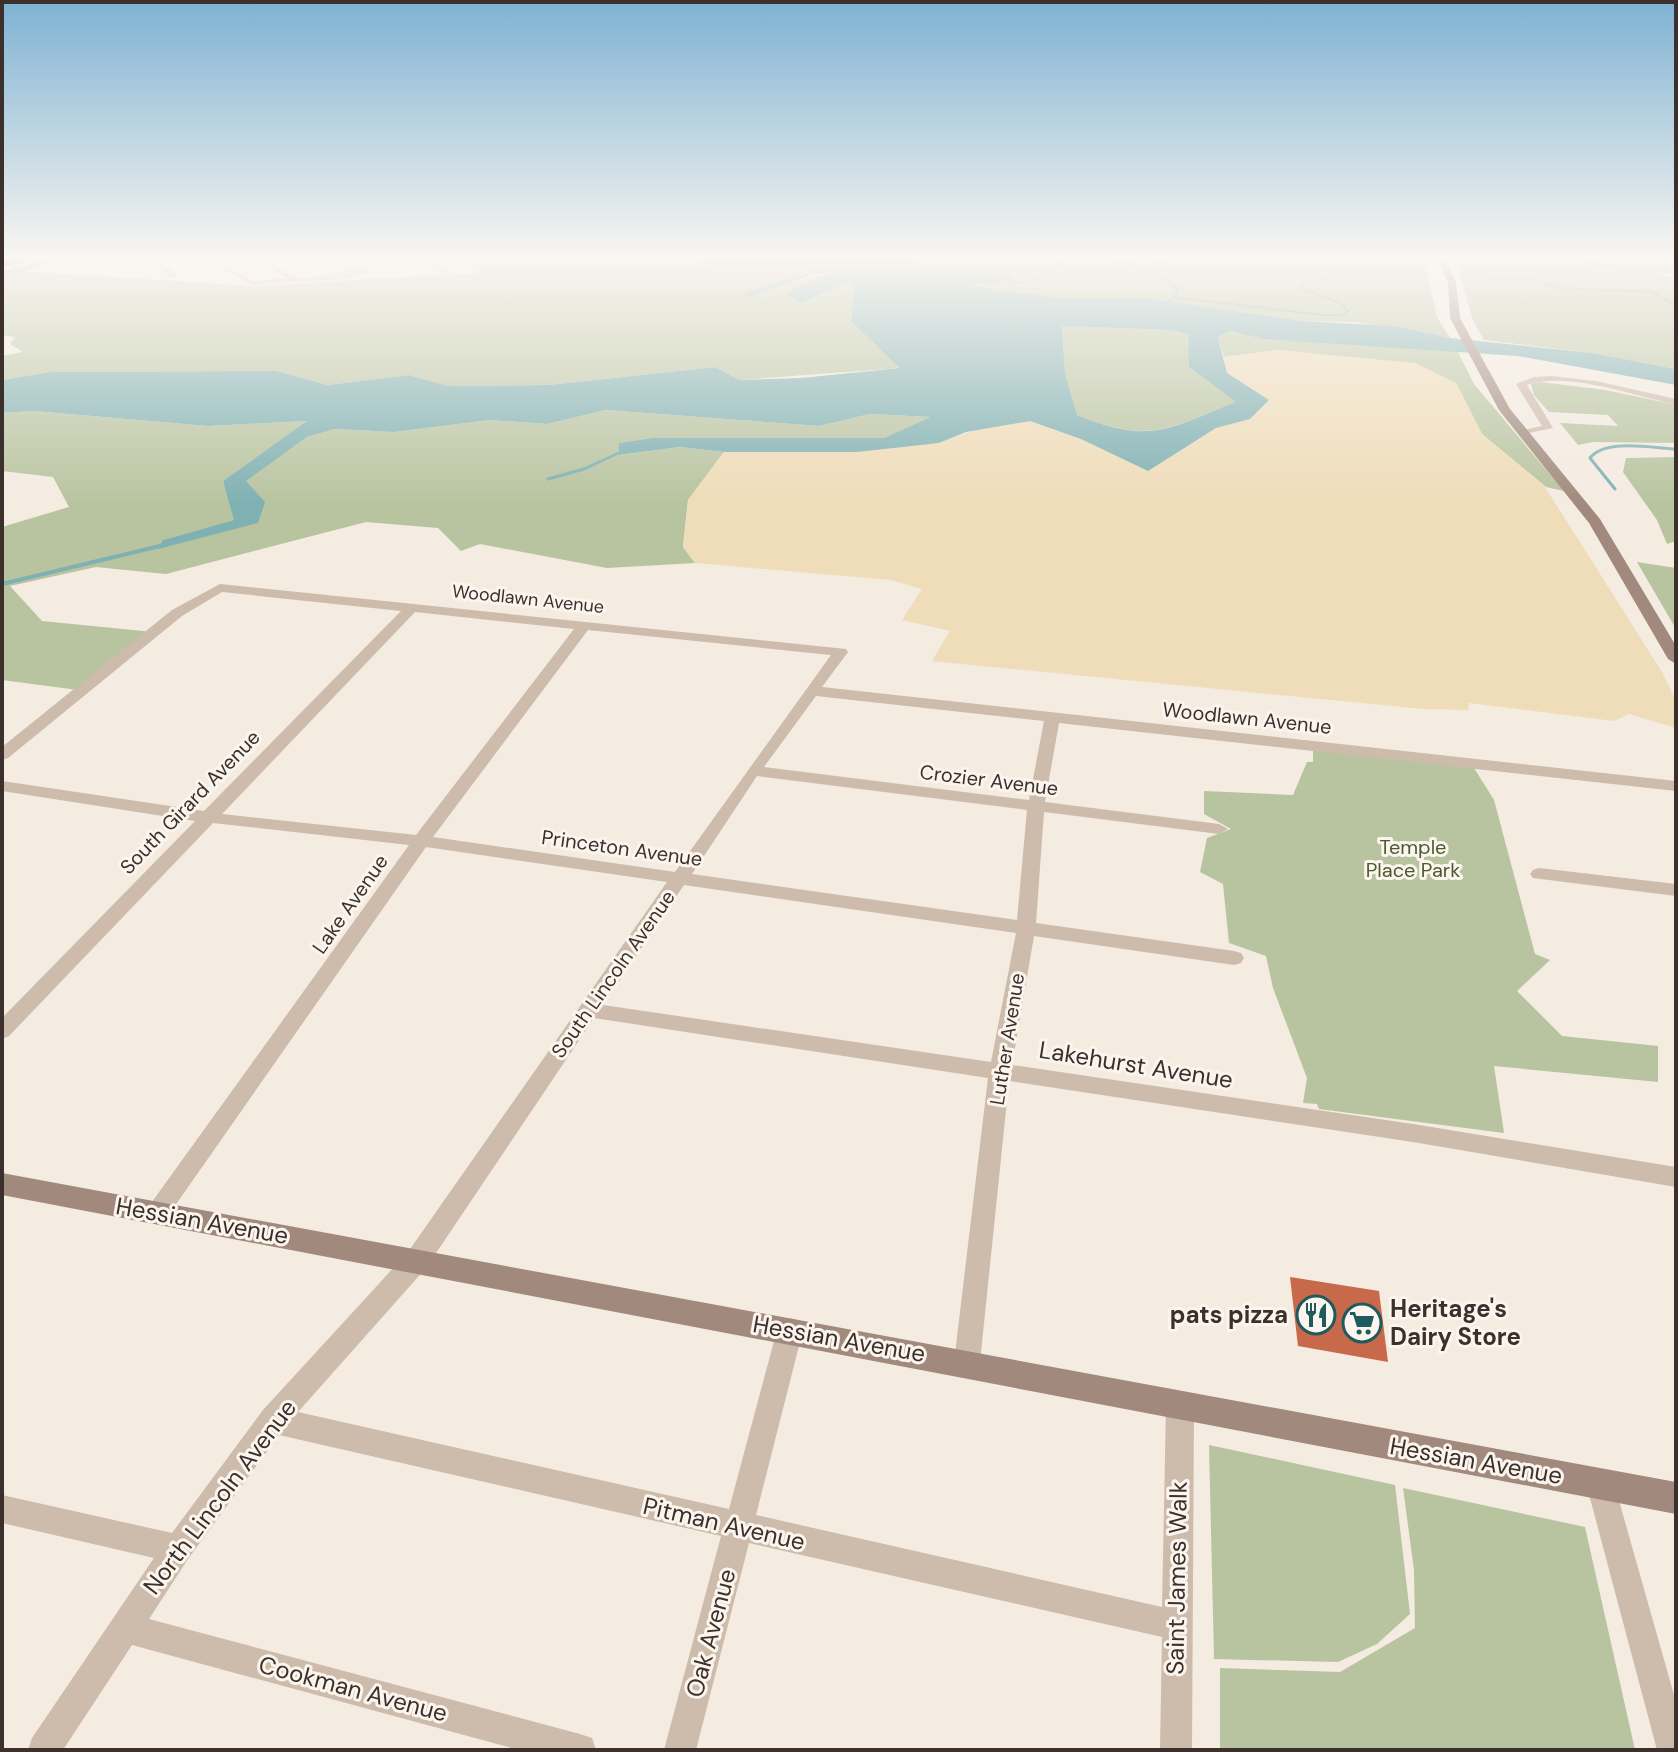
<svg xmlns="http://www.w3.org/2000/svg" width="1678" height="1752" font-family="'DM Sans',sans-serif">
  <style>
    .green { fill: #b8c4a0 }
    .sand { fill: #efdcb8 }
    .water { fill: #7fb0b2; fill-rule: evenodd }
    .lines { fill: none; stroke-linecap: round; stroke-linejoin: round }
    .stream-far2 { stroke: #7fb0b2; stroke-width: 2 }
    .stream-far1 { stroke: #7fb0b2; stroke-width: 3 }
    .stream { stroke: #7fb0b2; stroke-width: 4 }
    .building { fill: #c8694b }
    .street { fill: #cdbbac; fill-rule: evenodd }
    .secondary { fill: #a18a7d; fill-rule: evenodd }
    .highway { fill: #5c4a42; fill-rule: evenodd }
    .labels { text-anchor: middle; stroke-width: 6; stroke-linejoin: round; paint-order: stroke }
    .far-street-label { font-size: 18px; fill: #3b302b; stroke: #fbf5ee }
    .street-label { font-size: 20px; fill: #3b302b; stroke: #fbf5ee }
    .park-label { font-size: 20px; fill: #4a5a2e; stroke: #fbf5ee }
    .near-street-label { font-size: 24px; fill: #3b302b; stroke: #fbf5ee }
    .near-poi-label { font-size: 24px; font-weight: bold; fill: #3b302b; stroke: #fbf5ee; text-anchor: start }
  </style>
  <rect width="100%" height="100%" fill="#f4ebe1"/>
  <path class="green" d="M458 259H691L729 271 818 269 746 293 836 272 786 294 801 303 845 284 854 285 851 321 901 368 740 380 715 367 549 385 448 386 409 375 328 385 277 371 51 372 2 380V356L23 352 10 344 15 337 2 335V277L22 271 254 286 476 273Z
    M904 259H1424L1437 317 1450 338 1355 322 1304 321 1143 298 1073 299 993 290 965 283 1013 281 1006 273 950 275Z
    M1455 259H1676V272L1654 271 1676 278V369L1592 353 1484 340 1473 320Z
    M1062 326 1170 330 1188 334 1190 368 1237 402C1167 428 1151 445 1077 415L1065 373Z
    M1230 331 1262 339 1457 350 1474 384 1564 491 1546 487 1482 434 1456 383 1278 350 1224 357 1218 337Z
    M1540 382 1606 390 1676 405V443L1593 442 1578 445 1560 423 1618 426 1608 415 1549 412 1534 395 1531 384Z
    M606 410 819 426 870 414 933 417 884 438H651L619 443 620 455 680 447 724 452 688 500 683 547 695 563 607 568 480 544 461 551 438 528 366 522 166 574 96 567 10 586 42 621 153 632 86 691 2 680V527L69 507 53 477 2 471V413L34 411 208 426 308 421 223 481 235 520 163 540 258 523 245 481 307 437 335 429 394 432 490 420 547 424Z
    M1676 457V541L1667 544 1657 520 1623 472 1626 458Z
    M1637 562 1676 568V629Z
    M1313 750 1474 768 1494 800 1535 954 1550 960 1517 991 1562 1036 1658 1046V1082L1494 1066 1504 1133 1319 1109 1317 1104 1303 1103 1307 1078 1273 988 1266 956 1229 943 1223 884 1200 872 1207 838 1231 829 1204 814V791L1293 795 1307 762H1313Z
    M1209 1445 1395 1485 1410 1614 1377 1644 1338 1662 1214 1659Z
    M1403 1488 1585 1527 1635 1750H1220V1668L1340 1672 1415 1628 1414 1570Z"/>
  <path class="sand" d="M1278 350 1415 363 1456 383 1482 434 1545 487 1662 672 1676 701V728L1629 714 1614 721 1469 703 1468 710 1423 709 932 661 950 631 902 620 922 589 891 580 695 563 683 547 688 500 724 452 939 443C966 432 999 421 1028 421 1055 421 1121 458 1148 471L1216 428 1250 419 1269 400 1227 373 1224 357Z"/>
  <path class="water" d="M691 259H904L950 275 1007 273 1015 281 969 284 993 290 1073 299 1143 298 1304 321 1394 326 1450 338 1592 353 1676 369V385L1518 356 1262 339 1230 331 1218 337 1227 373 1269 400 1250 419 1216 428 1148 471 1081 439 1030 421 966 432 939 443 857 452H724L680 447 619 455V443L651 438H884L931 417 870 414 819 426 606 410 547 424 490 420 394 432 335 429 307 437 246 481 265 502 258 523 158 549 163 540 234 520 223 481 307 421 208 426 34 411 2 413V380L51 372 277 371 328 385 409 375 448 386 549 385 715 367 740 380 801 378 900 368 851 321 854 285 845 284 801 303 785 294 833 272 815 274 743 299 745 293 814 270 729 271ZM1062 326 1170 330 1188 334 1189 367 1236 402C1167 429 1151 445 1077 415L1065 373Z"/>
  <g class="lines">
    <path class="stream-far2" d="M1111 259 1152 271 1177 288 1176 295 1164 306
      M1582 259 1602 266 1676 273
      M1152 271 1164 259
      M1491 277 1533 279 1559 288 1651 292 1676 305
      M1003 278C1025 291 1049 276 1064 259
      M1174 297 1322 315H1342L1348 311 1340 303 1300 288 1304 282 1329 281C1313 264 1294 273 1273 269"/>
    <path class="stream-far1" d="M548 479 584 469 625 450
      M1615 489 1590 458C1605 438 1653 448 1676 449"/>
    <path class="stream" d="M2 584 164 545"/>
  </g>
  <path class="building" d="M1290 1277 1379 1291 1388 1362 1298 1346Z"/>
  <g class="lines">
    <path class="street" d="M171 259 161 263 177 274V278H171L151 262Z
      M205 259H215L253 281 287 278 255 259C272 259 282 273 297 277 317 281 342 270 361 266L373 271 347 279 252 285Z
      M306 259H349L321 265Z
      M421 259H431L453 273 446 275Z
      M1551 376 1596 381 1676 399V405C1636 396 1566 371 1527 385L1553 428 1519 435V431L1542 426 1516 384 1534 377Z
      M220 584 846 649 848 652 822 687 1676 781V791L1059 723 1045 802 1219 824 1228 829 1219 834 1044 812 1036 923 1234 951 1241 953 1244 958 1241 963 1234 965 1034 936 1012 1065 1413 1124 1676 1167V1187L1413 1142 1009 1081 980 1362 976 1371 967 1375 958 1371 954 1362 988 1078 594 1018 426 1268 298 1412 729 1509 777 1330 781 1321 790 1318 799 1321 803 1330 756 1515 1162 1607 1166 1407 1170 1398 1180 1394 1190 1398 1194 1407 1192 1750H1160L1162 1637 749 1543 696 1750H664L721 1536 279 1435 188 1559 149 1619 580 1734 592 1738 596 1750H519L132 1645 63 1750H28L32 1738 154 1558 2 1523V1495L172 1533 263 1410 408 1252 667 882 426 847 165 1220 157 1223 149 1220 145 1213 149 1206 409 845 213 823 9 1036 2 1039V1018L195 821 2 791V781L204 811 401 611 222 592 182 616 8 758 2 760V747L172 610ZM415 612 574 629 416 835 222 814ZM588 630 831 655 675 872 433 837ZM816 696 1044 721 1029 800 764 767ZM757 776 1027 810 1017 920 692 874ZM684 885 1016 933 991 1062 603 1005Z
      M1539 868 1676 884V896L1533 878 1530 874 1533 870Z
      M1600 1469 1610 1473 1614 1483 1676 1702V1750H1657L1586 1483 1590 1473Z"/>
    <path class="secondary" d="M50 259H65L2 277V271Z
      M1437 259H1445L1456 282 1460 318 1510 409 1600 519 1676 646V664L1668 659 1589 523 1499 410 1450 318 1448 282Z
      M2 1173 1676 1482V1514L2 1195Z"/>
    <path class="highway" d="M30 259 29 261 2 267V261Z"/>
  </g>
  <linearGradient id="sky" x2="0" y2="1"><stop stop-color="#7eb2d2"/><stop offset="0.51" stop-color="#faf6f2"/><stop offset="1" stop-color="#faf6f2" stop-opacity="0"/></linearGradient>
  <rect width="1678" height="505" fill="url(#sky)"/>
  <defs>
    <symbol id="restaurant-ring" viewBox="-11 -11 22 22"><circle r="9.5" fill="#fbf5ee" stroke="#1f5a5e" stroke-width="1.5"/><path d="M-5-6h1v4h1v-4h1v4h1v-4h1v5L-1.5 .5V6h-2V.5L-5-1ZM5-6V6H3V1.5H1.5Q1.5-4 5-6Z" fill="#1f5a5e"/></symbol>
    <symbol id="supermarket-ring" viewBox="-11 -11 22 22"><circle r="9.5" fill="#fbf5ee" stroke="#1f5a5e" stroke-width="1.5"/><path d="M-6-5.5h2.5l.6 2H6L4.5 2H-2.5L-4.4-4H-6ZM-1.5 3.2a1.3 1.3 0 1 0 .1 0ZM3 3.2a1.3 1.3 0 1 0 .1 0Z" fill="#1f5a5e"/></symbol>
  </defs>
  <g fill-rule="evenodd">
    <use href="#restaurant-ring" x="1294" y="1293" width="44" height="44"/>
    <use href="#supermarket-ring" x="1340" y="1301" width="44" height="44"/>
  </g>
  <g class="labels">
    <g class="far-street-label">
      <text transform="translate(528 599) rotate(6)" y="6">Woodlawn Avenue</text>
    </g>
    <g class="street-label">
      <text transform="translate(1247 718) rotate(6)" y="7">Woodlawn Avenue</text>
      <text transform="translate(989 780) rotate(7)" y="7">Crozier Avenue</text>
      <text transform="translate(190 802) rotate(-46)" y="7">South Girard Avenue</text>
      <text transform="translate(622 848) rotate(8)" y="7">Princeton Avenue</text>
      <text transform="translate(350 904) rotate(-55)" y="7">Lake Avenue</text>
      <text transform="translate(613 974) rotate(-55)" y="7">South Lincoln Avenue</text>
      <text transform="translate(1007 1039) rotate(-81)" y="7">Luther Avenue</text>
    </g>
    <g class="park-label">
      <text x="1413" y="854">Temple<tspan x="1413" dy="23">Place Park</tspan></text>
    </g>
    <g class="near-street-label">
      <text transform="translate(1136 1065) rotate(9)" y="8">Lakehurst Avenue</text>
      <text transform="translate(202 1221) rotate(10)" y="8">Hessian Avenue</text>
      <text transform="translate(839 1339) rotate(10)" y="8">Hessian Avenue</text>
      <text transform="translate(1476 1461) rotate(10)" y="8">Hessian Avenue</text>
      <text transform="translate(220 1497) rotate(-53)" y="8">North Lincoln Avenue</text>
      <text transform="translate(724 1524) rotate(13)" y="8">Pitman Avenue</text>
      <text transform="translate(1177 1578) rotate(-89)" y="8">Saint James Walk</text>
      <text transform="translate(711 1633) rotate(-75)" y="8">Oak Avenue</text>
      <text transform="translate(353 1689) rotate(15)" y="8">Cookman Avenue</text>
    </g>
    <g class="near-poi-label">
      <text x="1390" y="1317">Heritage's<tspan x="1390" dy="28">Dairy Store</tspan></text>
      <text x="1288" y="1323" text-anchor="end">pats pizza</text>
    </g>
  </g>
  <rect width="1678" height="1752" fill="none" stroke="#3b302b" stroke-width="8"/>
</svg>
